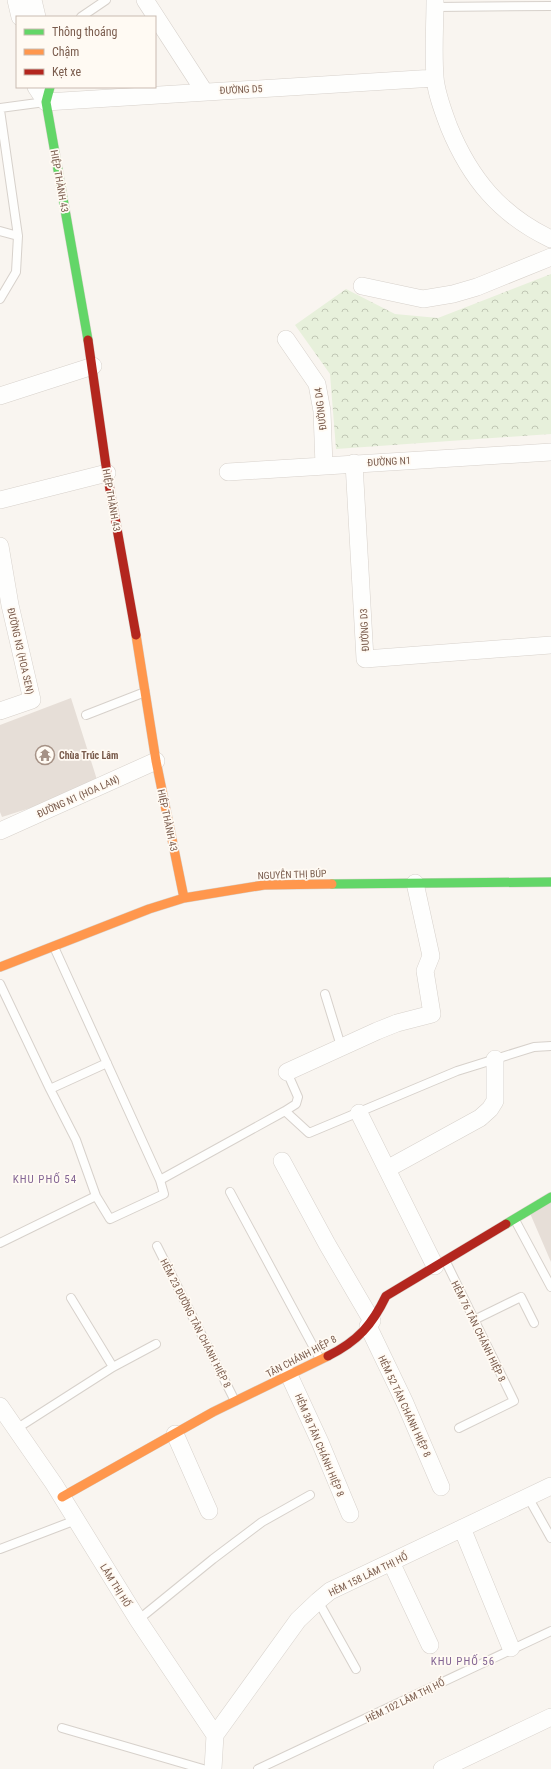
<svg xmlns="http://www.w3.org/2000/svg" width="551" height="1769" font-family="'Roboto Condensed',sans-serif">
  <style>
    .park { fill: url(#park-crowns) }
    .building { fill: #e6ded7 }
    .lines { fill: none; stroke-linecap: round; stroke-linejoin: round }
    .lane-casing { stroke: #d7d1cb; stroke-width: 10 }
    .street-casing { stroke: #d7d1cb; stroke-width: 18 }
    .fast-casing { stroke: #d9d2cb; stroke-width: 10 }
    .slow-casing { stroke: #d9d2cb; stroke-width: 10 }
    .jam-casing { stroke: #d9d2cb; stroke-width: 10 }
    .lane { stroke: #fefefd; stroke-width: 8 }
    .street { stroke: #fefefd; stroke-width: 17 }
    .fast { stroke: #63d668; stroke-width: 9 }
    .slow { stroke: #ff974d; stroke-width: 9 }
    .jam { stroke: #b3261e; stroke-width: 9 }
    .labels { text-anchor: middle; stroke-width: 3.5; stroke-linejoin: round; paint-order: stroke }
    .street-label { font-size: 10px; fill: #7a5c4d; stroke: #fffaf3 }
    .poi-label { font-size: 10px; font-weight: bold; fill: #7a5c4d; stroke: #fffaf3; text-anchor: start }
    .neighbourhood-label { font-size: 11px; letter-spacing: 1px; fill: #846695; stroke: #fffaf3 }
  </style>
  <defs>
    <pattern id="park-crowns" width="20" height="18" patternUnits="userSpaceOnUse"><rect width="20" height="18" fill="#e7f0db"/><path d="M2 6a3 3 0 1 1 6 0M12 15a3 3 0 1 1 6 0" fill="none" stroke="#c0c6b4"/></pattern>
  </defs>
  <rect width="100%" height="100%" fill="#f9f5f0"/>
  <path class="park" d="M551 274V434L336 449 330 374 295 325 346 289 395 314 438 318Z"/>
  <path class="building" d="M71 698 99 786 2 817 0 812V725Z
    M551 1199V1262L529 1211Z"/>
  <g class="lines">
    <defs>
      <path id="lane" d="M435 7 551 6
        M81 17 106 0
        M0 108 45 102
        M0 110 18 236 16 272 0 299
        M0 231 18 236
        M86 715 145 692
        M54 947 160 1180 164 1194 110 1219 96 1196
        M0 984 50 1089 76 1140 96 1196 0 1243
        M325 994 341 1046
        M50 1089 107 1063
        M285 1111 296 1104 298 1097 287 1072
        M160 1180 285 1111 309 1133 457 1071 534 1047 551 1046
        M230 1192 320 1359
        M515 1220 551 1287
        M157 1246 235 1401
        M446 1262 514 1401 459 1428
        M71 1298 113 1367
        M474 1320 521 1297 534 1323
        M16 1429 113 1367 156 1344
        M528 1497 551 1538
        M0 1549 76 1520
        M318 1601 356 1669
        M138 1620 213 1559 262 1522 310 1495
        M62 1728 203 1769
        M258 1769 551 1631"/>
      <path id="street" d="M16 0 20 17
        M33 0 37 17
        M145 0 204 91
        M435 0C435 25 433 51 435 77 436 93 443 111 449 127 470 178 500 215 551 239
        M36 87 46 102 435 78
        M362 286 423 299 453 294 477 287 551 257
        M286 339 317 384 322 411 324 466
        M0 396 93 366
        M354 463 365 659 551 645
        M228 472 551 452
        M0 500 107 473
        M0 546 10 605 32 700 0 711
        M0 831 156 761
        M287 1072 377 1031 397 1023 432 1014 425 971 431 956 415 883
        M359 1113 435 1266
        M282 1161 327 1244 372 1321
        M387 1169 480 1118 490 1109 495 1101V1059
        M368 1326 405 1403 441 1487
        M289 1375 320 1442 350 1514
        M0 1406 54 1484 138 1620 215 1735 213 1769
        M175 1434 209 1511
        M462 1528 511 1648
        M391 1562 430 1645
        M215 1735 298 1620 318 1601 330 1591 551 1486
        M442 1769 551 1717"/>
      <path id="fast" d="M50 87 46 102 88 340
        M332 884 551 882
        M506 1224 551 1197"/>
      <path id="slow" d="M136 635 156 761 184 898
        M0 967 149 909 184 898 264 885 332 884
        M62 1497 213 1412 328 1356"/>
      <path id="jam" d="M88 340 107 473 136 635
        M328 1356C358 1341 372 1325 386 1296L506 1224"/>
    </defs>
    <use href="#lane" class="lane-casing"/>
    <use href="#street" class="street-casing"/>
    <use href="#fast" class="fast-casing"/>
    <use href="#slow" class="slow-casing"/>
    <use href="#jam" class="jam-casing"/>
    <use href="#lane" class="lane"/>
    <use href="#street" class="street"/>
    <use href="#fast" class="fast"/>
    <use href="#slow" class="slow"/>
    <use href="#jam" class="jam"/>
  </g>
  <defs>
    <symbol id="temple-ring" viewBox="-11 -11 22 22"><circle r="9.5" fill="#fffaf3" stroke="#a69286" stroke-width="1.5"/><path d="M0-6L5-2H3V0L6.5 2.5H4V6H1.5V3h-3V6H-4V2.5H-6.5L-3 0V-2H-5Z" fill="#a69286"/></symbol>
  </defs>
  <g fill-rule="evenodd">
    <use href="#temple-ring" x="34" y="744" width="22" height="22"/>
  </g>
  <g class="labels">
    <g class="street-label">
      <text transform="translate(241 89) rotate(-3)" y="4">ĐƯỜNG D5</text>
      <text transform="translate(60 181) rotate(80)" y="4">HIỆP THÀNH 43</text>
      <text transform="translate(320 409) rotate(-97)" y="4">ĐƯỜNG D4</text>
      <text transform="translate(389 461) rotate(-3)" y="4">ĐƯỜNG N1</text>
      <text transform="translate(112 500) rotate(80)" y="4">HIỆP THÀNH 43</text>
      <text transform="translate(364 630) rotate(-93)" y="4">ĐƯỜNG D3</text>
      <text transform="translate(21 651) rotate(77)" y="4">ĐƯỜNG N3 (HOA SEN)</text>
      <text transform="translate(78 796) rotate(-24)" y="4">ĐƯỜNG N1 (HOA LAN)</text>
      <text transform="translate(168 820) rotate(78)" y="4">HIỆP THÀNH 43</text>
      <text transform="translate(292 874) rotate(-2)" y="4">NGUYỄN THỊ BÚP</text>
      <text transform="translate(196 1323) rotate(63)" y="4">HẺM 23 ĐƯỜNG TÂN CHÁNH HIỆP 8</text>
      <text transform="translate(479 1331) rotate(64)" y="4">HẺM 76 TÂN CHÁNH HIỆP 8</text>
      <text transform="translate(301 1356) rotate(-28)" y="4">TÂN CHÁNH HIỆP 8</text>
      <text transform="translate(405 1406) rotate(65)" y="4">HẺM 52 TÂN CHÁNH HIỆP 8</text>
      <text transform="translate(320 1445) rotate(67)" y="4">HẺM 38 TÂN CHÁNH HIỆP 8</text>
      <text transform="translate(368 1574) rotate(-26)" y="4">HẺM 158 LÂM THỊ HỐ</text>
      <text transform="translate(116 1585) rotate(58)" y="4">LÂM THỊ HỐ</text>
      <text transform="translate(405 1700) rotate(-26)" y="4">HẺM 102 LÂM THỊ HỐ</text>
    </g>
    <g class="poi-label">
      <text x="59" y="759">Chùa Trúc Lâm</text>
    </g>
    <g class="neighbourhood-label">
      <text x="45" y="1183">KHU PHỐ 54</text>
      <text x="463" y="1665">KHU PHỐ 56</text>
    </g>
  </g>
  <rect x="16" y="16" width="140" height="72" fill="#fffaf3" stroke="#cabbb1"/>
  <rect x="24" y="29" width="20" height="6" fill="#63d668" stroke="#cabbb1"/>
  <text x="52" y="36" font-size="12" fill="#7a5c4d">Thông thoáng</text>
  <rect x="24" y="49" width="20" height="6" fill="#ff974d" stroke="#cabbb1"/>
  <text x="52" y="56" font-size="12" fill="#7a5c4d">Chậm</text>
  <rect x="24" y="69" width="20" height="6" fill="#b3261e" stroke="#cabbb1"/>
  <text x="52" y="76" font-size="12" fill="#7a5c4d">Kẹt xe</text>
</svg>
